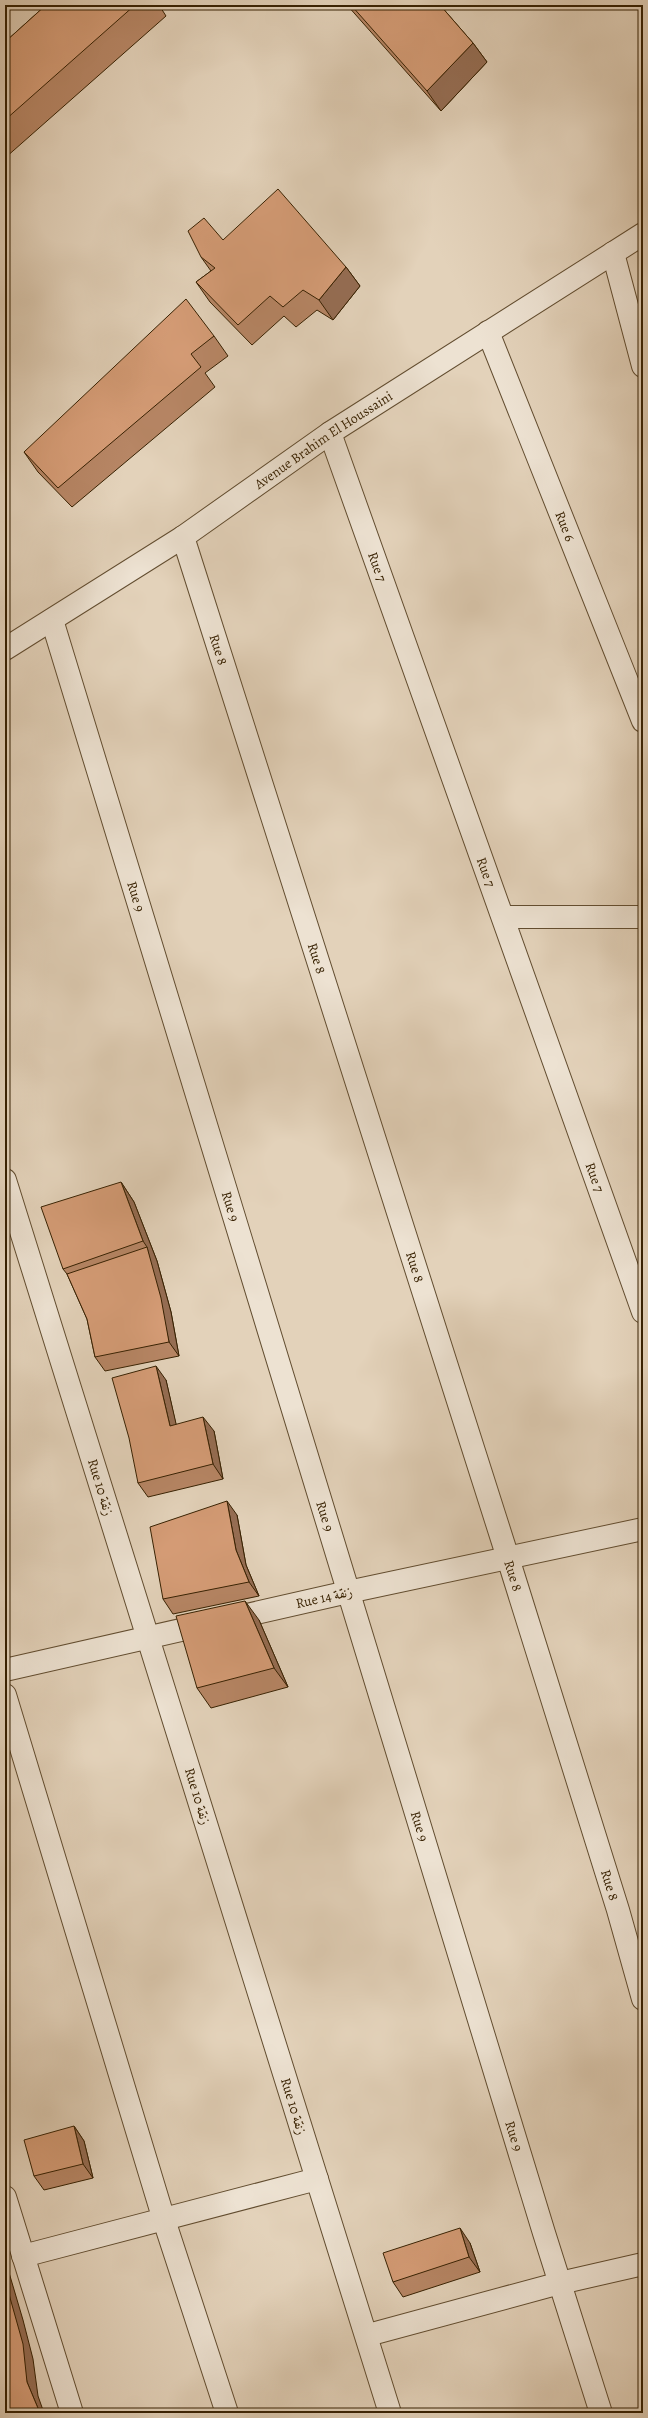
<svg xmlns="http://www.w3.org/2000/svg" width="648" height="2418" font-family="Alegreya,Amiri,serif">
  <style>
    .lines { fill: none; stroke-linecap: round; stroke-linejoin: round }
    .minor-casing { stroke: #624d30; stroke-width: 24 }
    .minor { stroke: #ede2d2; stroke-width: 22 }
    .wall { fill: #b78665; stroke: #372102 }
    .shaded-wall { fill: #956d53; stroke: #372102 }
    .building { fill: #d59c76; stroke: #372102 }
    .labels { text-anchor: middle; stroke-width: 3; stroke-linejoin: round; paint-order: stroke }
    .street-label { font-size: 14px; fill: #372102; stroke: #ede2d2 }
  </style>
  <rect width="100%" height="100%" fill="#e3d2ba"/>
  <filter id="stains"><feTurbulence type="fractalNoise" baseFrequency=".005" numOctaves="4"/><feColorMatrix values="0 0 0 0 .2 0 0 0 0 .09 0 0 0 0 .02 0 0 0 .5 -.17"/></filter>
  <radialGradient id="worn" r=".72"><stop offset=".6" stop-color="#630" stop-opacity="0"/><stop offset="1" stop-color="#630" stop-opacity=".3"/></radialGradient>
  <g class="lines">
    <defs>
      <g id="minor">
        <path d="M613 253 643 366"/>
        <path id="s1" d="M488 332 643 721"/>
        <path id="s2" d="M330 433 643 1312"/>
        <path id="s3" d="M183 537 508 1558 618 1910 643 1999"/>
        <path id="s4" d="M52 620 544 2233 601 2413"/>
        <path id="s5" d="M5 649 183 537 330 433 643 234"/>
        <path d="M503 917H643"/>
        <path d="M5 1180 390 2413"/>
        <path d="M5 1670 348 1592 643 1529"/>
        <path d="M5 1695 164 2220 227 2413"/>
        <path d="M5 2197 72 2413"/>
        <path d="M23 2256 317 2179"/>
        <path d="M368 2335 560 2283 643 2264"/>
      </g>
    </defs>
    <use href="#minor" class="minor-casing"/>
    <use href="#minor" class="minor"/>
  </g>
  <path class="wall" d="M46 5H159L166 16 5 158V42Z
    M347 5H440L473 43 487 62 441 111Z
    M223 240 346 267 360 286 333 320 317 310 296 327 284 316 252 345 210 302 196 282 211 271 201 257Z
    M214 336 228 356 205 373 215 387 72 507 38 472 24 452Z
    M121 1182 134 1202 157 1261 171 1312 179 1356 105 1371 95 1357 87 1319 67 1274 63 1269Z
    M166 1380 176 1425 214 1431 223 1479 148 1497 138 1483Z
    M237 1515 246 1565 259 1596 173 1614 163 1599Z
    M259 1620 288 1687 211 1708 197 1688Z
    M74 2126 84 2141 93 2178 44 2190 34 2176Z
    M470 2243 480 2272 403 2297 393 2282Z"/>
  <path class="shaded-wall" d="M473 43 487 62 441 111 427 91Z
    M346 267 360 286 333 320 319 300Z
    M121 1182 134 1202 157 1261 171 1312 179 1356 169 1342 147 1247 143 1241Z
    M156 1366 166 1380 180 1441 170 1426Z
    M203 1417 214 1431 223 1479 213 1464Z
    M227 1501 237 1515 246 1565 259 1596 249 1582 236 1550Z
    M245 1601 259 1620 288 1687 274 1668Z
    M74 2126 84 2141 93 2178 83 2164Z
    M460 2228 470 2243 480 2272 469 2257Z
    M5 2259 23 2320 33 2359 38 2396 44 2413H40L27 2382 5 2280Z"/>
  <path class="building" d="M46 5H135L5 120V42Z
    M351 5H440L473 43 427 91Z
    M278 189 346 267 319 300 303 290 283 307 270 296 238 325 196 282 215 268 201 257 188 231 204 218 223 240Z
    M186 299 214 336 191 354 201 367 58 488 24 452Z
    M121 1182 143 1241 63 1269 41 1207Z
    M147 1247 161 1298 169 1342 95 1357 87 1319 67 1274Z
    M156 1366 170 1426 203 1417 213 1464 138 1483 129 1438 112 1378Z
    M227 1501 236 1550 249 1582 163 1599 150 1527Z
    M245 1601 274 1668 197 1688 176 1616Z
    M74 2126 83 2164 34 2176 24 2140Z
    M460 2228 469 2257 393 2282 383 2253Z
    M5 2280 23 2344 27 2382 40 2413H5Z"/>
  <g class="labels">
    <g class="street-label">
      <text dy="5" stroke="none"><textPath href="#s5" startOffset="381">Avenue Brahim El Houssaini</textPath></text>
      <text dy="5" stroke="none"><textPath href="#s1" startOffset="209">Rue 6</textPath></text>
      <text dy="5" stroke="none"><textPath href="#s2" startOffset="142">Rue 7</textPath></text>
      <text dy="5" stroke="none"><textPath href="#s3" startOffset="118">Rue 8</textPath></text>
      <text dy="5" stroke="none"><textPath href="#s2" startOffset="466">Rue 7</textPath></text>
      <text dy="5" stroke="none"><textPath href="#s4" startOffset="289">Rue 9</textPath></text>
      <text dy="5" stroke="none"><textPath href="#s3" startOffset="442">Rue 8</textPath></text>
      <text dy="5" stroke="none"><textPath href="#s2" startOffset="790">Rue 7</textPath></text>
      <text dy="5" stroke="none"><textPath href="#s4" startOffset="613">Rue 9</textPath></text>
      <text dy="5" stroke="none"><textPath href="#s3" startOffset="766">Rue 8</textPath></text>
      <text transform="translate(101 1487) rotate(73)" y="5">Rue 10 زنقة</text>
      <text dy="5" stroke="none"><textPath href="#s4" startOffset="937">Rue 9</textPath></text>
      <text dy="5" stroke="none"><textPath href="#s3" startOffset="1090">Rue 8</textPath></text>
      <text transform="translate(324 1597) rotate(-13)" y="5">Rue 14 زنقة</text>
      <text transform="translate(198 1796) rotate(73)" y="5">Rue 10 زنقة</text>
      <text dy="5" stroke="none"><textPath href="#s4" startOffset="1261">Rue 9</textPath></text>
      <text dy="5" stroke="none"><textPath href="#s3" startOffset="1414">Rue 8</textPath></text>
      <text transform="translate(294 2106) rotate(73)" y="5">Rue 10 زنقة</text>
      <text dy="5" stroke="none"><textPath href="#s4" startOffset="1585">Rue 9</textPath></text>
    </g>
  </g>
  <rect width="648" height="2418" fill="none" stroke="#e3d2ba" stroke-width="20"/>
  <rect x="6" y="6" width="636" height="2406" fill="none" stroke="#372102" stroke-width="2"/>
  <rect x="10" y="10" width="628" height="2398" fill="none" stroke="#372102"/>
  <rect width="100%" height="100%" filter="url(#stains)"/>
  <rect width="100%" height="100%" fill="url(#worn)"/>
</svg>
